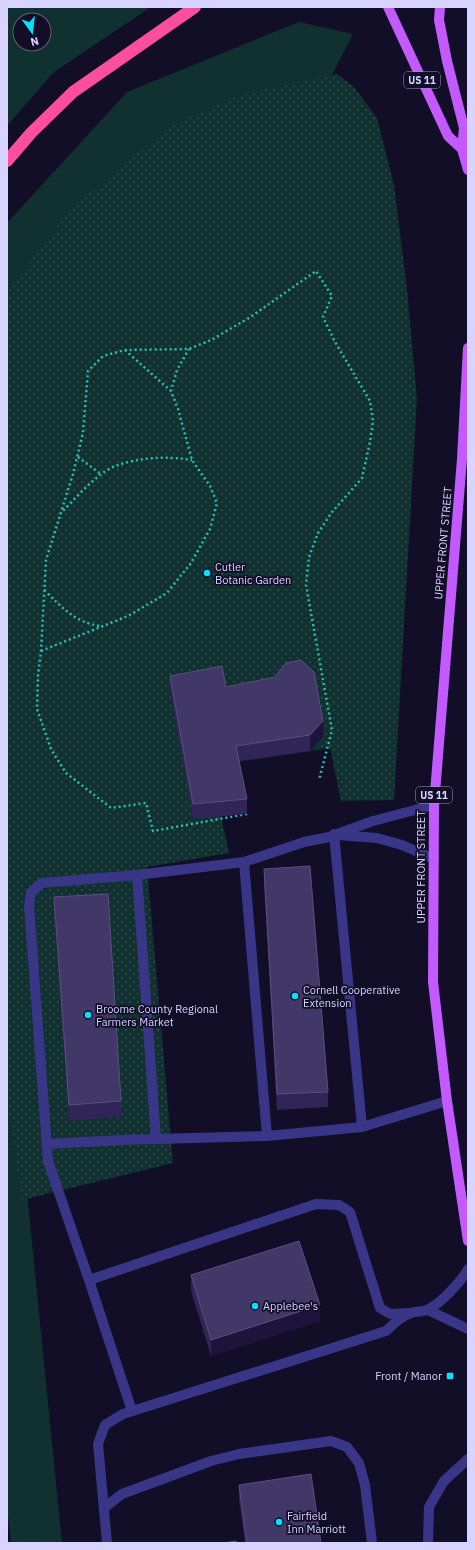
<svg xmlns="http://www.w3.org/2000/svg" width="475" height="1550" font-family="'IBM Plex Sans',sans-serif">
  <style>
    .grass { fill: #103130; fill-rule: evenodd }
    .garden { fill: url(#garden-dots) }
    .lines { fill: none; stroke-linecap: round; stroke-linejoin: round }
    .path { stroke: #28bfb7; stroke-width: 2.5; stroke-dasharray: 2 3; stroke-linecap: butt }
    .service { stroke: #393688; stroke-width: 10 }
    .primary { stroke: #c35aff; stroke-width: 10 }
    .motorway { stroke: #ff4ea2; stroke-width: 12 }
    .wall { fill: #302556 }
    .shaded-wall { fill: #1c143b }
    .building { fill: #423868; stroke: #595080 }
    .poi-dot { fill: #00e3fe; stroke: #120e27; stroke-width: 1.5 }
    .labels { text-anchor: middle; stroke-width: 3.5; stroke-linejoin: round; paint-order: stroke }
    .shield { fill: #120e27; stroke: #9d98be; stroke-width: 1 }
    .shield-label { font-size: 10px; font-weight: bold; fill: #d8d3ff }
    .street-label { font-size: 11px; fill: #d8d3ff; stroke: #120e27 }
    .poi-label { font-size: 11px; fill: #d8d3ff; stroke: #120e27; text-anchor: start }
  </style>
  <defs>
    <pattern id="garden-dots" width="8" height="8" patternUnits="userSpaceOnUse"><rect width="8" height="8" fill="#103130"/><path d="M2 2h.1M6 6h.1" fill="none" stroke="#324e4f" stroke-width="1.8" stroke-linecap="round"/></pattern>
  </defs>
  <rect width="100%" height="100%" fill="#120e27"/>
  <path class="grass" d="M7 7H151L54 72 7 126ZM20 20H44V44H20Z
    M299 22 353 34 326 87 7 345V223L127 92Z
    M7 967 21 1132 62 1543H11L7 1508Z"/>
  <path class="garden" d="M337 74 354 87 377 118 394 185 407 289 417 398 394 800 341 801 330 748 210 766 229 853 147 867 173 1163 22 1200 7 1098V297L11 286 70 210 169 127 240 95Z"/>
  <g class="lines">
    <path class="path" d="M125 350 171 391
      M78 457 102 475
      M60 514C75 499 94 476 113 467 138 457 166 456 192 460
      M44 590C63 608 74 622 100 626
      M41 651 128 616 167 593 191 563 210 529 217 503 210 486 192 460 178 409 171 391 177 370 189 349
      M247 814 153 831 146 803 111 808 66 773 51 749 37 709 38 675 41 651 46 560 73 474 83 433 88 371 103 356 125 350 189 349 211 340 249 318 316 271 332 296 323 317 335 342 370 401 373 421 370 442 362 478 332 512 318 533 309 557 306 585 332 730 319 780"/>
    <path class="service" d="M334 834 362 1127
      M338 835 377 838 402 845 434 859
      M137 875 156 1139
      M267 1136 244 862 304 842 329 837 373 821 434 805
      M47 1144 122 1140 267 1136 362 1127 447 1101
      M89 1280 48 1161 29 906 31 893 41 883 137 875 244 862
      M428 1310 468 1329
      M132 1411 89 1280 316 1204 339 1205 350 1212 380 1308 390 1314 410 1313
      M104 1508 122 1494 211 1461 239 1454 331 1441 347 1447 359 1463 365 1485 372 1543
      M107 1543 98 1444 105 1425 123 1414 386 1331C393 1324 402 1316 411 1313 417 1311 424 1312 429 1309 442 1302 461 1282 468 1269
      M428 1543 429 1507 444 1481 468 1459"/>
    <path class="primary" d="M388 7 448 136 462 149
      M440 7 439 20 447 61 464 128 462 149 468 170
      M468 348 462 459 434 805 433 982 447 1101 468 1241"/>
    <path class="motorway" d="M7 161 31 133 73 92 195 7"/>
  </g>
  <path class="wall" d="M170 676 226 687 323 737 310 751 239 761 247 799V814L193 819 170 691Z
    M264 869 328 1092V1107L277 1110 264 885Z
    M54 897 121 1101V1117L69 1121 54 912Z
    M191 1275 320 1321 211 1356 191 1291Z
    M239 1485 321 1543H245L239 1500Z"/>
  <path class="shaded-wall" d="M323 721V737L310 751V735Z
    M320 1305V1321L211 1356V1340Z"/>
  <path class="building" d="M301 660 314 672 323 721 310 735 236 746 247 799 193 804 170 676 222 666 226 687 275 677 286 663Z
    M310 866 328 1092 277 1094 264 869Z
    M108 894 121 1101 69 1105 54 897Z
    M299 1241 320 1305 211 1340 191 1275Z
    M311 1474 321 1543H247L239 1485Z
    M236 1541V1543H223Z"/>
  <g class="poi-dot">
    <circle cx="207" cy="573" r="4"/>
    <circle cx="295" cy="996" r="4"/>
    <circle cx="88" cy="1015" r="4"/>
    <circle cx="255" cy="1306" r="4"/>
    <rect x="446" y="1372" width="8" height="8" rx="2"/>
    <circle cx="279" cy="1522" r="4"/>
  </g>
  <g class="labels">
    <g class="shield">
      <rect x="404" y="72" width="36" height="16" rx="3"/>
      <rect x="416" y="787" width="36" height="16" rx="3"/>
    </g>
    <g class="shield-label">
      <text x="422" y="84">US 11</text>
      <text x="434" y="799">US 11</text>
    </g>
    <g class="street-label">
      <text transform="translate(443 543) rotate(-85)" y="4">UPPER FRONT STREET</text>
      <text transform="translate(421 867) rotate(-90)" y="4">UPPER FRONT STREET</text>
    </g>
    <g class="poi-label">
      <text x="215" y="571">Cutler<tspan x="215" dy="13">Botanic Garden</tspan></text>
      <text x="303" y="994">Cornell Cooperative<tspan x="303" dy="13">Extension</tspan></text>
      <text x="96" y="1013">Broome County Regional<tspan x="96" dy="13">Farmers Market</tspan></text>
      <text x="263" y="1310">Applebee's</text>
      <text x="442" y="1380" text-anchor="end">Front / Manor</text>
      <text x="287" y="1520">Fairfield<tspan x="287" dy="13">Inn Marriott</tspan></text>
    </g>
  </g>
  <rect width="475" height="1550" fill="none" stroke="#d8d3ff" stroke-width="16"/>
  <g transform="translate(32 32) rotate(165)"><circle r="19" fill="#120e27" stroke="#615d7d"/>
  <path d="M0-3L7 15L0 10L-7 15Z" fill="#00e3fe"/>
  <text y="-6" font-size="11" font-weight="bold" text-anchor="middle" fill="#d8d3ff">N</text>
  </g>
</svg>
